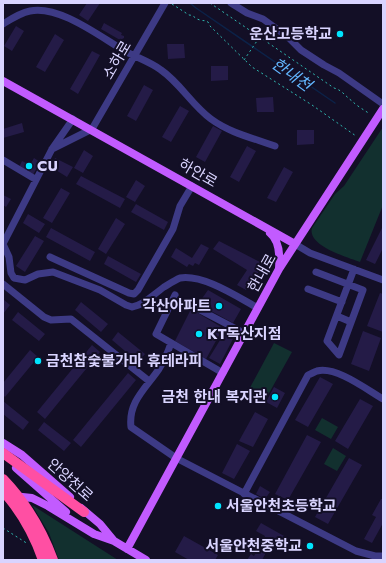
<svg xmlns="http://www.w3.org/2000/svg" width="386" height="563" font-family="Jost,'Noto Sans KR',sans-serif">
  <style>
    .green { fill: #12302f }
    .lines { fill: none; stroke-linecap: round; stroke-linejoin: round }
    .stream { stroke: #0c2248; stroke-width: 1.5 }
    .building { fill: #241b47 }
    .path { stroke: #2fb8b0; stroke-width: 1; stroke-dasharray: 2 3; stroke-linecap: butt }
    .minor { stroke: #3d3a85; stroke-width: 7 }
    .major { stroke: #c25bff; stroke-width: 8 }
    .highway { stroke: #ff4fa3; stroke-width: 10 }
    .poi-dot { fill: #00e5ff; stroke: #130f26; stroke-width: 1.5 }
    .labels { text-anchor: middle; stroke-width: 4; stroke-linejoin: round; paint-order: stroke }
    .poi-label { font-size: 15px; font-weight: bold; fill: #d9d4ff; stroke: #130f26; text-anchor: end }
    .street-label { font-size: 15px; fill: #d9d4ff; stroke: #130f26 }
    .water-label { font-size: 16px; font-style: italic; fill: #62b6ff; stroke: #130f26 }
  </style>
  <rect width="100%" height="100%" fill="#130f26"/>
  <path class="green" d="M383 127V205L360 262C347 257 307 246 312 228L335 194 344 186Z
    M274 343 292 352 263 404 246 395Z
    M322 418 338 427 331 439 315 430Z
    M333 448 346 456 337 471 324 464Z
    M32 505 118 560H59L49 533Z"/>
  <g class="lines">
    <path class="stream" d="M190 3 196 8 335 103"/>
  </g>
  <path class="building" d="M87 3H100L88 21 79 15Z
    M104 23 122 33 121 35 124 36V38L120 40 101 29Z
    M16 26 24 31 12 51 4 46Z
    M55 34 64 40 45 72 36 67Z
    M167 44H184L185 58 168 59Z
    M92 51 100 55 78 94 70 89Z
    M211 66H228V80L211 81Z
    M144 85 153 90 136 121 127 116Z
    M273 97 274 112H257L256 98Z
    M180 106 189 111 171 142 162 137Z
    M22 123 24 132 3 138V129Z
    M213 126 222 131 205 162 196 157Z
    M297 130H314V144L297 145Z
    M247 146 256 151 239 182 230 177Z
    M84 150 93 156 83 173 74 168Z
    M34 158 40 162 33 175 19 167 22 161 30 165Z
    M55 158 73 167 67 177 51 167Z
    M284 167 293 172 276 202 267 198Z
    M81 176 125 199 120 208 76 184Z
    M136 180 145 186 135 202 126 197Z
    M61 188 70 193 52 223 43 218Z
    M3 195 11 199 6 207 3 205Z
    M136 204 168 222 164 230 131 212Z
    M28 214 45 224 39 233 23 223Z
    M116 218 125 224 106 254 98 249Z
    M383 226V248L375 264 366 260Z
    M51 228 95 252 90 261 46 237Z
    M35 236 44 241 25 272 16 266Z
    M219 241 264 264 246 290 237 285 247 270 213 249Z
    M201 244 209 248 199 265 195 263 193 266 189 264 187 267 171 257 176 248 192 258Z
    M108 256 141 274 136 282 104 264Z
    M208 290 241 309 233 323 198 304Z
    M380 293 383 294V332L367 326Z
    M3 299 10 305 3 314Z
    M81 302 108 324 101 332 75 310Z
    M191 309 223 328 206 359 175 341Z
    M18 312 45 334 39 341 12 320Z
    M363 331 381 338 369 371 351 364Z
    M118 332 145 354 138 362 112 340Z
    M225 332 234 337 220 364 209 358Z
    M92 345 100 352 45 419 37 412Z
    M30 350 38 357 5 397 3 395V383Z
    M128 373 136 380 81 447 73 440Z
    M320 377 333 384 308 427 295 420Z
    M274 387 285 393 277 408 266 402Z
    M360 399 373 406 348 449 335 441Z
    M3 401 29 422 23 430 3 414Z
    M255 412 268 419 253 447 239 441Z
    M44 422 71 443 64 451 38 430Z
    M307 435 321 442 288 500 275 494Z
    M237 444 250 451 234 479 222 473Z
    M349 458 362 465 328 524 315 517Z
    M260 486 270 492 265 499 256 494Z
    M381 499H383V516L382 519 383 520V523L372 543 364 539 376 517 372 515Z
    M261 523 284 536 280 544 275 542 274 545 271 543 262 560H247L251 554 254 556 265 536 256 531Z
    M184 536 218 555 215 560H189L175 552Z"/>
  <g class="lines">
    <path class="path" d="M210 3 334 88C342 90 345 96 352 101 357 106 364 110 370 114
      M172 4 189 15C194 15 195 19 200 20 203 21 205 20 208 22L210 26 252 67 312 105 356 136
      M244 60 259 38
      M3 528 28 544"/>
    <path class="minor" d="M231 3 247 13 263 19 288 37 301 50 324 65 339 73 383 104
      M3 24C11 19 20 13 30 11 59 5 99 36 123 50 135 57 151 62 161 70 180 83 192 105 211 119 230 133 253 138 275 146
      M52 149 92 129 165 3
      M3 160 35 179
      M3 244 9 257 11 273 14 278 25 280 38 274 53 272 100 290 126 305 132 307C144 305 154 294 164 287 169 284 175 280 180 278 204 274 239 298 258 308
      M3 244 52 149 73 119
      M295 244 310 253 383 280
      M50 257 129 293 134 294 138 290 142 283 173 229 180 206 192 186
      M316 272 363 290 339 355 327 341 354 269
      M3 284 44 317 51 320 71 319 149 381
      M308 289 342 302
      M175 295 156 334 223 373
      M198 309 244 333
      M337 316 351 322
      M171 343C168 352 164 361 159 369 146 388 128 402 131 427L176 458 356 551 375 556H383
      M244 494 308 375C311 374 314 372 317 371 336 366 366 389 383 399"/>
    <path class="major" d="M3 81 295 244
      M270 233C280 241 280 256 279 268
      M3 443 22 455 70 497
      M16 468 66 512
      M13 496 32 498 48 506 94 534 114 541 146 560
      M81 508 100 524 114 541
      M127 549 279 269 383 109"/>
    <path class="highway" d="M3 453 84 512
      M3 479C25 502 42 530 53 560
      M3 491C21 511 34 534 43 560"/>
  </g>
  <g class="poi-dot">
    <circle cx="340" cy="34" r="4"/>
    <circle cx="29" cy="166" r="4"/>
    <circle cx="219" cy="306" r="4"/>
    <circle cx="199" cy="334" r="4"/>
    <circle cx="38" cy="361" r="4"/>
    <circle cx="275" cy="397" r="4"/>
    <circle cx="218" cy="506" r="4"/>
    <circle cx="310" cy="546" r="4"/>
  </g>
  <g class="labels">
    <g class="poi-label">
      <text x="332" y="39">운산고등학교</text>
      <text x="37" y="171" text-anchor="start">CU</text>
      <text x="211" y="311">각산아파트</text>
      <text x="207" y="339" text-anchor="start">KT독산지점</text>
      <text x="46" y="366" text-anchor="start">금천참숯불가마 휴테라피</text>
      <text x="267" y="402">금천 한내 복지관</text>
      <text x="226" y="511" text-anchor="start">서울안천초등학교</text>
      <text x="302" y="551">서울안천중학교</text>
    </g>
    <g class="street-label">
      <text transform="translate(117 60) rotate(-60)" y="5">소하로</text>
      <text transform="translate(198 173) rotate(30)" y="5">하안로</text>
      <text transform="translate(262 273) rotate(-61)" y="5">한내로</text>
      <text transform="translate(70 480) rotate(42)" y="5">안양천로</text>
    </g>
    <g class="water-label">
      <text transform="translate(292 74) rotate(35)" y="6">한내천</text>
    </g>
  </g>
  <rect width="386" height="563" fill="none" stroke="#d9d4ff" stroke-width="8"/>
</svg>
